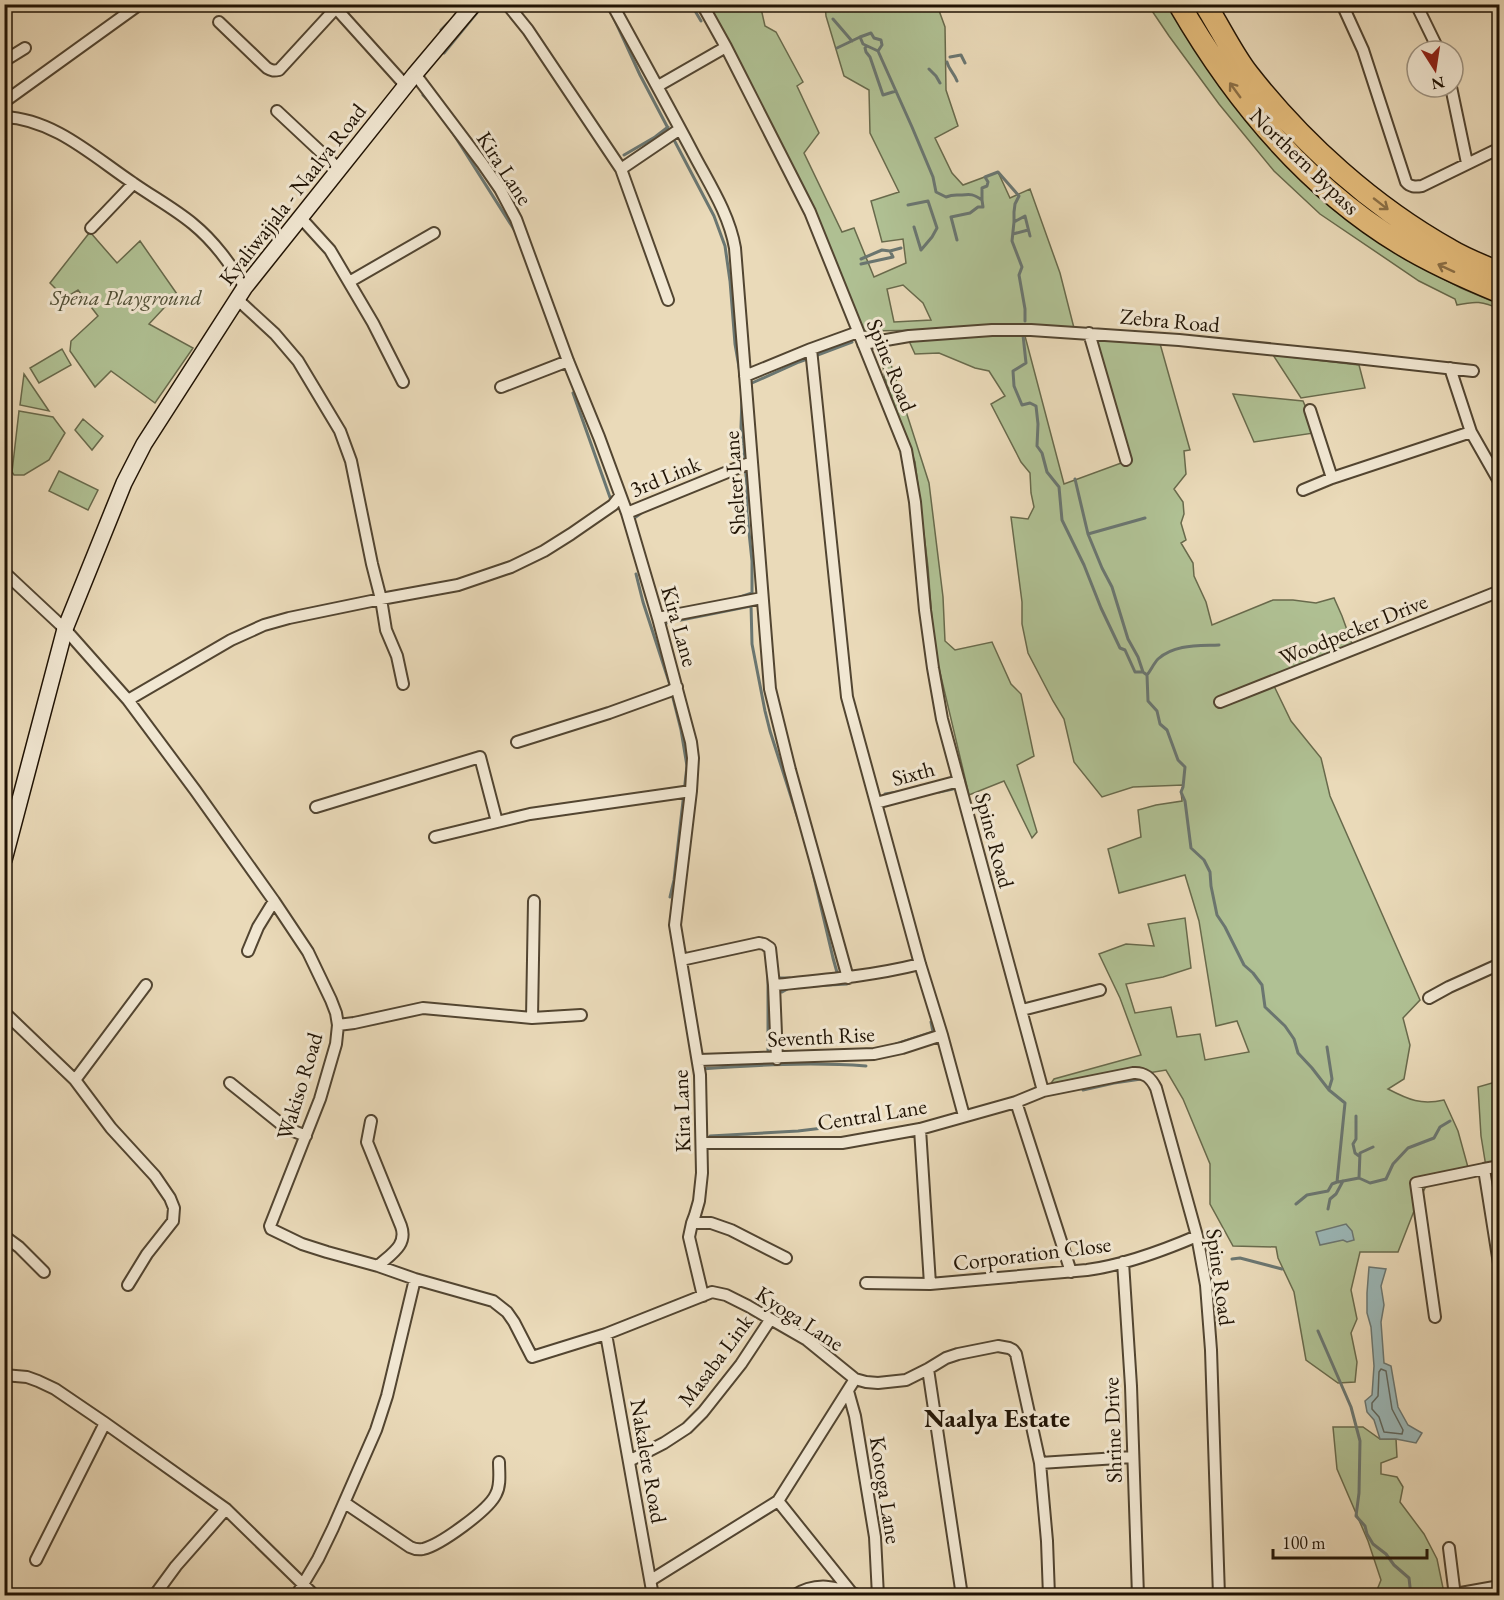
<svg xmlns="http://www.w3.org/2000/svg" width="1504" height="1600" font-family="'EB Garamond',serif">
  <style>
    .green { fill: #b0c194; stroke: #686a4c; stroke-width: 1.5; fill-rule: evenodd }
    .water { fill: #9bb8b9; stroke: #6a7671; stroke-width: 1.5 }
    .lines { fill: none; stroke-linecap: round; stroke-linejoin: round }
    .shore { stroke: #5e665e; stroke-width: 1.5 }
    .stream { stroke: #6a7671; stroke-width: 3 }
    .minor-casing { stroke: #524531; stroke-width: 14 }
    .secondary-casing { stroke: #201304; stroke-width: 18 }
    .motorway-casing { stroke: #201304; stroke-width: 24 }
    .minor { stroke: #f1e7d2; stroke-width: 10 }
    .secondary { stroke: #f1e7d2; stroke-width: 15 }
    .motorway { stroke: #e5bd7c; stroke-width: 21 }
    .oneway { stroke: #8c7046 }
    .labels { text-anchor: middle; stroke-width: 6; stroke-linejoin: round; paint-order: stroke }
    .street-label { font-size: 22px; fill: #201304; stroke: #f1e7d2 }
    .park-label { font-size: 22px; font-style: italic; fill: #525036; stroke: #f1e7d2 }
    .quarter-label { font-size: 26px; font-weight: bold; fill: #201304; stroke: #f1e7d2 }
  </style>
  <rect width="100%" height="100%" fill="#eadab9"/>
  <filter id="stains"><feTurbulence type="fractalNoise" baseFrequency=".00333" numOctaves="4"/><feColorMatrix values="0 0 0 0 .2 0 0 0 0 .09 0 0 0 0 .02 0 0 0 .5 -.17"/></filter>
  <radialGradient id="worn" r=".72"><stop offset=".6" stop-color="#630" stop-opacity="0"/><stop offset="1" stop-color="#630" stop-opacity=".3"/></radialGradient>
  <path class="green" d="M760 4 765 26 776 32 803 82 797 86 819 133 804 153 842 232 854 228 874 277 906 263 903 239 882 242 871 201 899 192 870 133 869 90 844 76 826 16 825 5H937L945 27 946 90 958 126 935 138 952 173 963 185 998 172 1010 198 1030 189 1060 273 1074 328 996 324 935 330 862 331 726 43 710 5ZM903 285 923 303 931 320 894 322 887 289Z
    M1148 5H1169L1223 90 1432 273 1461 288 1499 304V309C1483 301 1475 301 1457 305L1455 299 1419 281 1320 214 1274 171 1219 104 1169 36Z
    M90 232 117 263 140 241 177 294 149 324 193 348 155 403 111 371 95 387 70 351 71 341 98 316 78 290 65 298 50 283Z
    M971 336H1025L1064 484 1124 462 1093 341 1159 340 1190 450 1184 451 1186 474 1174 489 1183 502 1184 514 1181 523 1186 540 1181 543 1193 563 1194 576 1206 602 1212 625 1273 600H1293L1316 603 1334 598 1342 616 1355 652 1274 686 1291 721 1321 758 1330 796 1420 1000 1403 1018 1410 1045 1404 1079 1388 1089C1409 1100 1421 1105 1444 1100L1458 1131 1469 1171 1427 1184 1414 1211 1398 1252H1360L1351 1290 1357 1319 1351 1333 1357 1362 1355 1382 1338 1383 1306 1360 1294 1292 1278 1258 1276 1247 1233 1246 1210 1204V1164L1183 1099 1166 1070 1136 1075 1043 1095 1054 1079 1141 1055 1120 998 1099 954 1126 944 1154 946 1148 924 1185 918 1191 968 1163 977 1126 984 1135 1013 1171 1007 1177 1037 1200 1034 1205 1060 1249 1052 1237 1021 1216 1026 1199 921 1185 875 1119 893 1108 849 1141 837 1138 810 1156 805 1182 801 1181 792 1183 785 1133 787 1102 797 1074 762 1064 719 1053 701 1028 653 1022 624V602L1011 517 1028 519 1034 507 1031 493 1030 473 1021 462 991 404 1005 396 989 371 975 368 939 353 915 354 909 341Z
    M62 349 71 365 39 383 30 368Z
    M886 349 929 483 943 597 945 641 955 650 992 642 1011 684 1021 694 1034 756 1017 765 1037 832 1032 838 1004 781 969 795 934 647 928 567 915 462 885 379 881 355Z
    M1273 355 1359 365 1365 388 1301 398Z
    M24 374 49 411 20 405Z
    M1233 394 1303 401 1306 408 1314 433 1254 442Z
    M19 411 53 417 65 433 49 460 24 475H14L12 472Z
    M83 419 103 436 92 450 75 430Z
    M59 471 98 490 88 510 49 491Z
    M1499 1081V1247L1481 1136 1478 1087Z
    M1333 1427H1363L1380 1439H1396L1397 1457 1381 1463V1474L1397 1477 1403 1487 1400 1502 1424 1534 1437 1559 1444 1593 1446 1595H1375L1381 1580 1368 1541 1337 1469Z"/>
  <path class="water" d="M1346 1224 1352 1231 1354 1240 1347 1242 1343 1240 1320 1245 1316 1232Z
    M1369 1267 1386 1269 1381 1286 1384 1305 1381 1322 1384 1363 1391 1366 1398 1407 1408 1425 1422 1433 1416 1443 1396 1439H1380L1374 1420 1367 1412 1365 1401 1372 1395 1374 1366 1371 1327 1367 1313V1293Z"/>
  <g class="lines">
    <path class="shore" d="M1381 1369 1386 1371 1392 1409 1403 1430 1402 1434 1384 1432 1379 1417 1372 1409V1403L1378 1396 1379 1372Z"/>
    <path class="stream" d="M691 4 701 21
      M955 4 956 6
      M612 14 640 75 670 132
      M833 19 852 41
      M441 30 448 23
      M867 46 865 48 866 52 870 57 883 95 896 91
      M837 48 860 37
      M878 51 863 44 860 37 871 33 874 38 881 40 882 45 878 51 912 127 933 177 936 192 946 197C953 194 955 195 962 195 971 194 973 194 982 200V188L987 186 988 182 985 177 998 172 1019 196 1015 204 1014 212V222L1012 241 1022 267 1019 275 1025 309V321
      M444 53 484 4
      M950 57 961 55 965 63
      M947 62C949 70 954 73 957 81
      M929 69 936 76 940 83
      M423 95 429 101
      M451 130 515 231
      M673 138 714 216 725 246 730 281 735 344 740 373
      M624 155 655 137 668 127
      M908 205 928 201 937 228 932 237 921 250 914 227
      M1014 222 1025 216 1030 236
      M1013 234 1028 230
      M957 240 951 217 970 213 978 207H983L982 200
      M861 259 882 250 890 251 901 248
      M861 264 893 257 890 251
      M1023 335 1026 363 1013 371 1014 386 1022 405 1030 403 1036 406 1038 424 1037 446 1042 453 1047 472 1059 487 1062 520 1084 565 1101 608 1120 648 1125 650 1135 672H1143L1147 675 1148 701 1157 711 1160 724 1167 730 1178 760 1185 767 1183 787 1181 792 1185 801 1191 848 1204 860 1210 872 1211 886 1217 915 1225 927 1244 965 1253 973 1262 985 1265 1007 1285 1026 1294 1039 1298 1053 1312 1068 1329 1090 1345 1103 1337 1182 1332 1184 1328 1191 1307 1195 1296 1204
      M752 383 799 362 852 342
      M573 393 612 503
      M742 398 741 427 747 485V513L752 561V597
      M1075 479 1088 534 1102 568 1112 587 1128 639 1138 657 1143 672
      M633 519 644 511
      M1088 534 1145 518
      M636 574 643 602 670 685
      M737 598 752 593
      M751 604 752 644 765 711 770 731 800 825
      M666 623 751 606
      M1147 675C1151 670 1154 663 1158 659 1175 644 1198 646 1219 645
      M939 792 953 789
      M885 794 898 792
      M812 869 833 958 838 976
      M670 897 674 880 687 766 681 730 672 694
      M768 974V1054
      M779 978H790
      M812 986 847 984
      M782 992 791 987
      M896 1044 933 1032 931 1022
      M1327 1047 1332 1079 1329 1089
      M701 1069C756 1065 811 1062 866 1066
      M1083 1090 1114 1083 1141 1079
      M1356 1116V1139L1353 1144 1355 1153 1359 1156
      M710 1136 798 1131 848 1125
      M1359 1178 1370 1183 1386 1179 1393 1164 1408 1148 1434 1138 1440 1127 1450 1121
      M1338 1182 1359 1178 1360 1153 1373 1147
      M1328 1209 1330 1199 1336 1194 1343 1181
      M1232 1259 1240 1258 1282 1269
      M1318 1331 1351 1407 1360 1441 1359 1493 1356 1516 1365 1526 1367 1534 1373 1544 1386 1554 1394 1565 1409 1578 1411 1596"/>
    <defs>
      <path id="minor" d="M507 4 528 30 621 169 668 300
        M612 4C639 53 666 102 692 151 708 182 729 213 735 248L770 689 790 770 848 978
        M702 4 726 47 810 212 906 450 915 502 925 610 933 668 942 719 1043 1091
        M1342 4 1363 50 1406 182C1410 187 1415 187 1422 186L1500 148
        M1416 4 1439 51
        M333 5 406 86
        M219 22 267 68C272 71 274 71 279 70L336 8
        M4 61 25 48
        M415 74 482 163 500 189 516 219 568 361 599 437 627 513 658 618 691 742 693 758 691 791 675 925 700 1075 702 1173 699 1201 695 1215 692 1223 689 1237 703 1296
        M658 86 726 47
        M1451 87 1467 163
        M4 102 140 4
        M277 111 339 169
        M4 117C54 119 94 157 133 183 153 197 175 209 193 224 215 242 230 264 245 287
        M621 169 680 129
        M300 217 330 250 373 323 403 382
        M91 228 133 184
        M349 282 434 233
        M237 299 275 334 298 361 340 431 351 461 372 564 381 599 386 630 397 656 403 684
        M1089 333 1126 460
        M863 344 909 336 992 330H1031L1179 340 1347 357 1473 371
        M811 349 847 697 920 964 942 1035 964 1116
        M1450 368 1471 432
        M745 376 811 349 858 332
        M501 387 568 361
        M1310 410 1332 478
        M1303 490 1332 478 1471 432 1500 483
        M627 513 752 462
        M4 572 65 629 128 700 195 790 274 901 308 952 331 1000 336 1013 338 1025 336 1044 320 1099 270 1226 271 1229 302 1244 327 1252 378 1266 415 1279 493 1301 507 1312 514 1322 532 1357 606 1334 712 1292 726 1295 748 1306 807 1340 855 1379 866 1382 878 1383 906 1380 928 1369 946 1358 958 1354 998 1346 1009 1348 1013 1350 1016 1354 1040 1463 1047 1541 1049 1596
        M658 618 762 598
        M128 700 231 640 264 625 289 618 381 599 458 585 511 567 544 551 571 534 613 505 620 496
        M1220 702 1500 591
        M517 742 609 713 670 691 677 687
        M876 803 959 781
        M316 807 480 757 497 822
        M435 837 530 814 691 791
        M248 951 258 927 274 901
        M681 960 759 943 764 944 770 948 774 985 777 1059
        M774 985C824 980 872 976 920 964
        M1429 998 1449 987 1500 964
        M1022 1010 1100 990
        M4 1012 75 1080 111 1128 155 1176 170 1198 174 1208 173 1221 147 1254 128 1285
        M532 1018 534 901
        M338 1025 354 1023 423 1008 532 1018 581 1015
        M699 1060 874 1054 902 1048 942 1035
        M75 1080 146 985
        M230 1083 286 1128 306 1136
        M1016 1102 1071 1272
        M371 1121 367 1142 401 1226C408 1245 391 1254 378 1266
        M920 1129 930 1284
        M703 1143H842L920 1129 1016 1102 1043 1091 1133 1073C1145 1072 1151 1078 1156 1088L1197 1236 1206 1285 1211 1350 1219 1596
        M1500 1166 1484 1169 1500 1270
        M692 1223H711L731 1230 786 1258
        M4 1236 19 1247 44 1272
        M1123 1262 1131 1386 1138 1596
        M866 1283 930 1284 1087 1270C1125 1265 1162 1251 1197 1236
        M1435 1317 1416 1183 1484 1169
        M606 1334 653 1596
        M928 1369 962 1596
        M4 1375 27 1377 38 1381 55 1389 105 1423 226 1509 315 1596
        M848 1391 855 1416 875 1537 878 1596
        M629 1461 664 1443 687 1428 703 1412 741 1364 770 1320
        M1040 1463 1133 1457
        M778 1501 851 1592
        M345 1503 410 1547C414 1549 418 1550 423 1549 440 1545 489 1510 496 1494 501 1485 499 1473 499 1462
        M1449 1548 1455 1596
        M36 1560 105 1423
        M651 1580 778 1501 855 1379
        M1455 1594 1500 1586
        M154 1596 176 1566 226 1509
        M296 1596 318 1559 333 1528 376 1430 387 1396 415 1279
        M793 1596C816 1581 836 1586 860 1596"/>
      <path id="secondary" d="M4 860 65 629 124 483 144 444 245 287 415 74 474 4"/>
      <path id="motorway" d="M1179 4C1234 99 1307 187 1401 244 1432 263 1466 278 1500 292
        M1205 4C1219 26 1233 55 1248 74 1302 143 1373 207 1450 250 1465 259 1483 266 1500 273"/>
    </defs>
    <use href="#minor" class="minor-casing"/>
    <use href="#secondary" class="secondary-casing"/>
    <use href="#motorway" class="motorway-casing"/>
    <use href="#minor" class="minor"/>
    <use href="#secondary" class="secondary"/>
    <use href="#motorway" class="motorway"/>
  </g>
  <defs><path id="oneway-shaft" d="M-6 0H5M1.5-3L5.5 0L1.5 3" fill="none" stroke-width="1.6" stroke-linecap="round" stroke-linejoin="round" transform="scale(1.5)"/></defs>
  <g class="oneway">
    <use href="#oneway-shaft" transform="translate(1235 90) rotate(-126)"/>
    <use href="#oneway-shaft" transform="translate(1381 204) rotate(38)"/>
    <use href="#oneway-shaft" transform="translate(1446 268) rotate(-155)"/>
  </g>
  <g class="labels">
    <g class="street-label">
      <text transform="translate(1305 161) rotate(44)" y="8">Northern Bypass</text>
      <text transform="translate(505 168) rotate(57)" y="8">Kira Lane</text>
      <text transform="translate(292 194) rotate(-52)" y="8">Kyaliwajjala - Naalya Road</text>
      <text transform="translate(1170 320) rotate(5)" y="8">Zebra Road</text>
      <text transform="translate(892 365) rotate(68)" y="8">Spine Road</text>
      <text transform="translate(665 476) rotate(-22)" y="8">3rd Link</text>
      <text transform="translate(734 483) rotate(-94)" y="8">Shelter Lane</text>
      <text transform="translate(680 626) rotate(74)" y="8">Kira Lane</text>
      <text transform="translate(1353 629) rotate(-22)" y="8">Woodpecker Drive</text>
      <text transform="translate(913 773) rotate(-15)" y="8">Sixth</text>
      <text transform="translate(995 840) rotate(75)" y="8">Spine Road</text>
      <text transform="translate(821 1036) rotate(-3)" y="8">Seventh Rise</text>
      <text transform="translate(299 1086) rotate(-73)" y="8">Wakiso Road</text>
      <text transform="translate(681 1111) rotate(-92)" y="8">Kira Lane</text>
      <text transform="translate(872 1114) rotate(-9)" y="8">Central Lane</text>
      <text transform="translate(1032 1253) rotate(-7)" y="8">Corporation Close</text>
      <text transform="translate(1221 1277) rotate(82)" y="8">Spine Road</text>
      <text transform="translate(800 1318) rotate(33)" y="8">Kyoga Lane</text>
      <text transform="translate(715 1360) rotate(-53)" y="8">Masaba Link</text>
      <text transform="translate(1112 1430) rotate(-92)" y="8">Shrine Drive</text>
      <text transform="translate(649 1461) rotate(80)" y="8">Nakalere Road</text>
      <text transform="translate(886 1490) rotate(81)" y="8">Kotoga Lane</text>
    </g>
    <g class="park-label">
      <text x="126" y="305">Spena Playground</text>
    </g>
    <g class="quarter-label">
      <text x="997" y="1427">Naalya Estate</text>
    </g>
  </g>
  <rect width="1504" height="1600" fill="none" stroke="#eadab9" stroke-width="24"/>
  <rect x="6" y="6" width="1492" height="1588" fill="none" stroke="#201304" stroke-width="3"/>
  <rect x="12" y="12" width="1480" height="1576" fill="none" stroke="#201304" stroke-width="1.5"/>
  <g transform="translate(1435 69) rotate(168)"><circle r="28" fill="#f1e7d2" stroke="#9d9280" stroke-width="1.5"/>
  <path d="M0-4.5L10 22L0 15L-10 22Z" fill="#8f2418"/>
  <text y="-9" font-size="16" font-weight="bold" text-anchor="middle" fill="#201304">N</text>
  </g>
  <path d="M1273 1549v9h154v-9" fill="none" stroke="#201304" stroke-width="3"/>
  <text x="1282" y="1549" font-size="18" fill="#201304" stroke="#f1e7d2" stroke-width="4.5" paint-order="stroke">100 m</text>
  <rect width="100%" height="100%" filter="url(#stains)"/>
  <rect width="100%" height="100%" fill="url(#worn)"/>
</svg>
